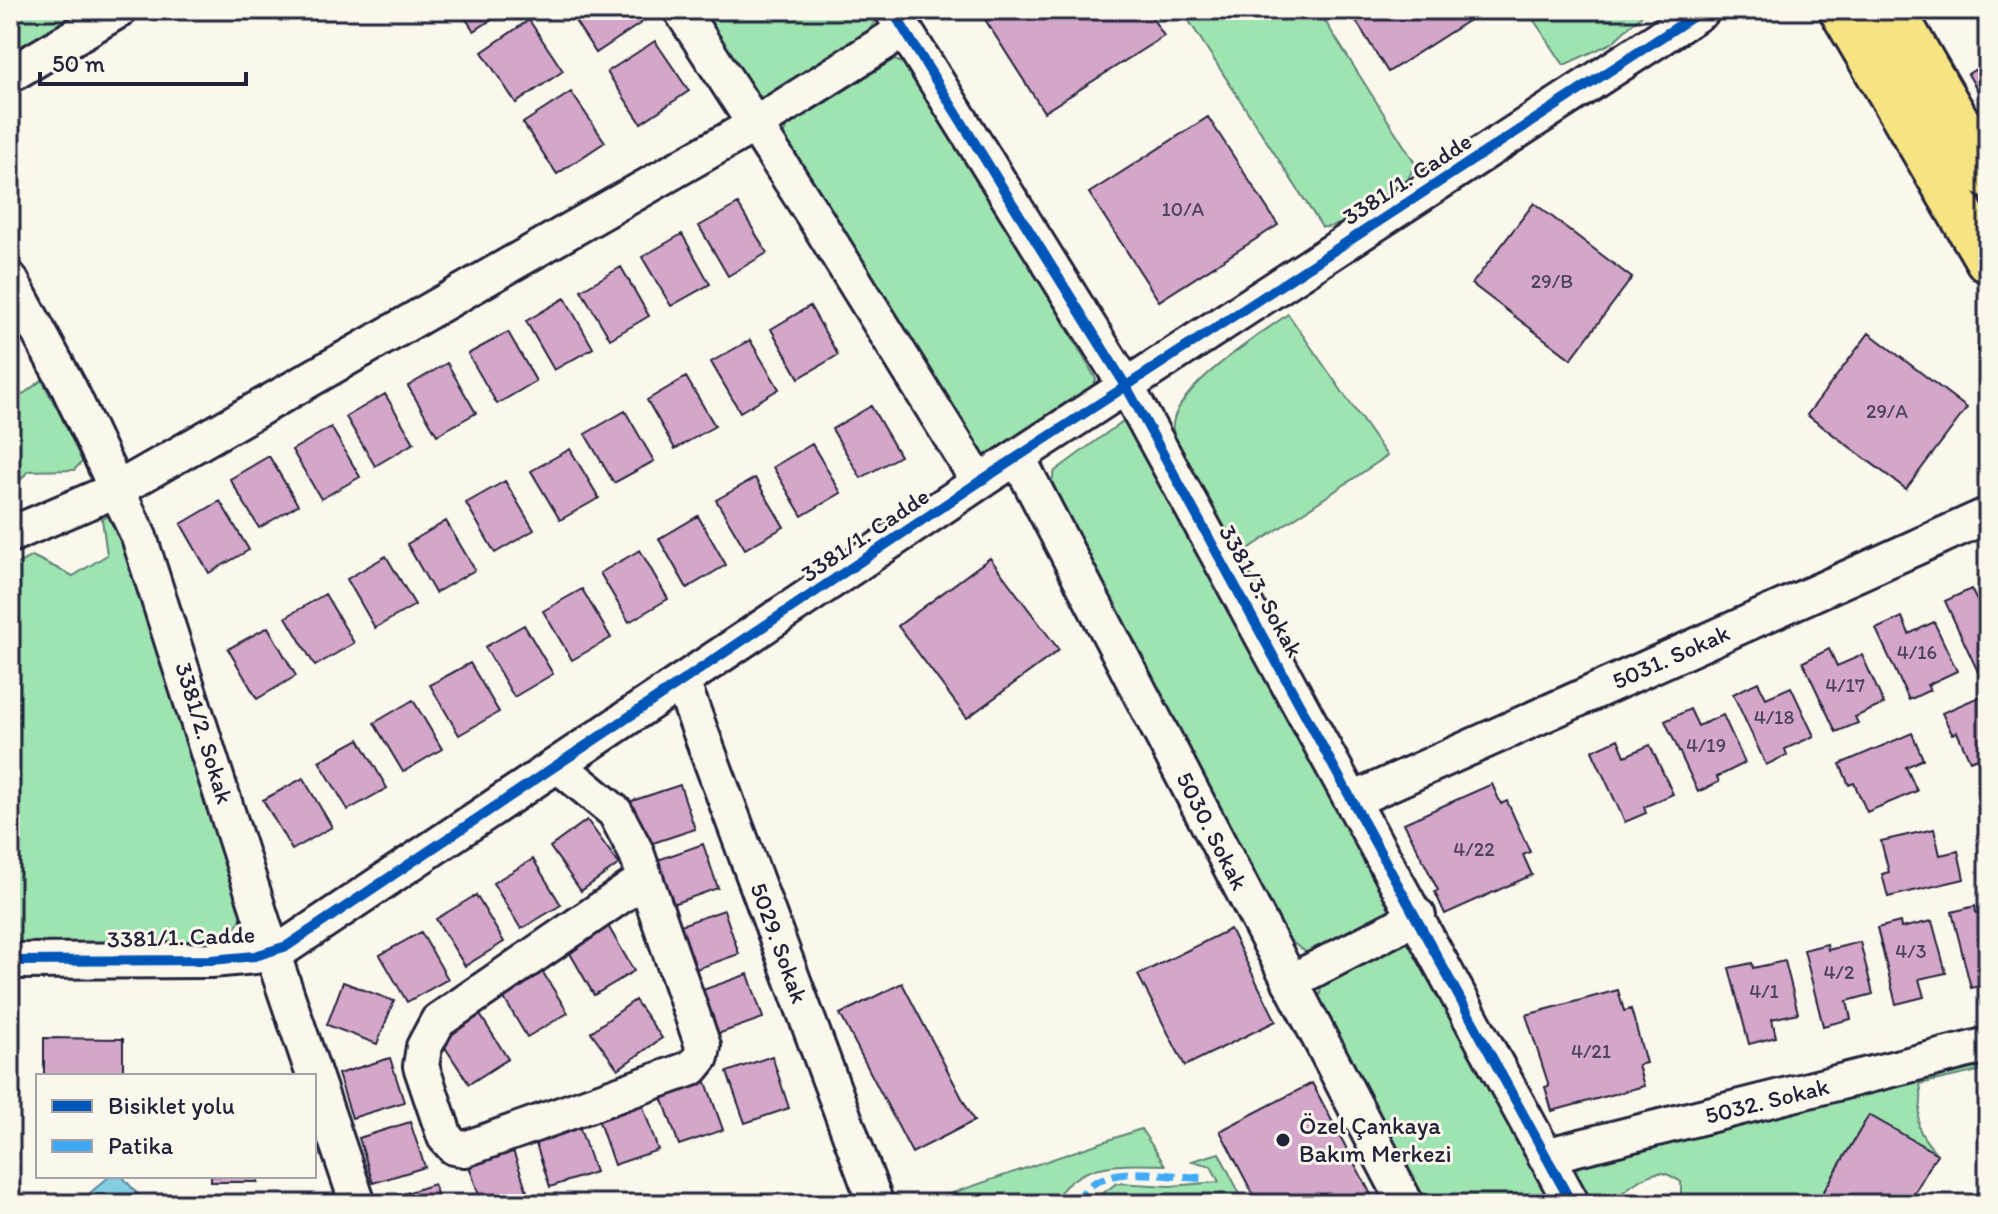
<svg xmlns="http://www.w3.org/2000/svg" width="1998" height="1214" font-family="Itim,sans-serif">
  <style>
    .green { fill: #9ee4b1; stroke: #608376; stroke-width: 2 }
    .water { fill: #83cee3; stroke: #5c89a0; stroke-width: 2 }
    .building { fill: #d4a7ca; stroke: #22223b; stroke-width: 2 }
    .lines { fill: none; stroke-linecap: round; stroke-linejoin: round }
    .minor-casing { stroke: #22223b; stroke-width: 40 }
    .major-casing { stroke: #22223b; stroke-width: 50 }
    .minor { stroke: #fbf7ec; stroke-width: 34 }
    .major { stroke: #f6e381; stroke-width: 44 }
    .quiet { stroke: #3fa9f5; stroke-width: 8; stroke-dasharray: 16 8; stroke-linecap: butt }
    .cycleway-casing { stroke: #fbf7ec; stroke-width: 15 }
    .cycleway { stroke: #0057b8; stroke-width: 10 }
    .poi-dot { fill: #22223b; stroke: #fbf7ec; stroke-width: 3 }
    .labels { text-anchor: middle; stroke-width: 6; stroke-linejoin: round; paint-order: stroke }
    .number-label { font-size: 20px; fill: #4e435f }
    .street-label { font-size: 24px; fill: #22223b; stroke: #fbf7ec }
    .poi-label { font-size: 24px; fill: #22223b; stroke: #fbf7ec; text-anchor: start }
  </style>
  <rect width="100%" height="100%" fill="#fbf7ec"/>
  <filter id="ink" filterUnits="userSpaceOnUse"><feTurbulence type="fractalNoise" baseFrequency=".0125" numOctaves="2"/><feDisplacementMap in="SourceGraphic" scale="16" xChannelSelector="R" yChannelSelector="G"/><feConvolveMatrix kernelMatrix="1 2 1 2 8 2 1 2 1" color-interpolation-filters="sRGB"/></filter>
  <g filter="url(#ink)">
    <path class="green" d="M10 10H89L10 58Z
      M697 10H876L878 15 870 30 789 86 763 97 751 94Z
      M1182 10H1318L1415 163C1412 169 1410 177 1407 181 1394 196 1340 230 1322 227Z
      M1527 10H1647L1612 43 1564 65Z
      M895 60 917 70 932 93 1096 379 1093 387 996 456 988 458 980 452 786 150 782 136 790 122 873 61Z
      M1288 314 1387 456 1244 552 1232 554C1217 522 1178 462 1173 430 1168 391 1259 336 1288 314Z
      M42 380 84 460 74 470 28 471 10 493V404Z
      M1123 421H1131L1394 903 1391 913 1310 955 1286 938 1056 496 1052 480 1055 471Z
      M117 512 244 914 231 934 210 942 10 943V568L32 556 73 576 107 555 102 519Z
      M1409 933 1561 1204H1425L1319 999 1322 983Z
      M1988 1054V1069L1920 1084C1927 1123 1903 1116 1937 1154L1869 1115 1820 1198 1829 1204H1692L1681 1197V1182C1676 1179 1669 1174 1663 1173 1648 1170 1620 1193 1612 1204H1589L1575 1166Z
      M1141 1129 1165 1165C1120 1164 1077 1160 1052 1204H920Z
      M1219 1153 1245 1204H1088L1117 1183 1170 1186 1219 1182 1211 1166 1192 1161Z"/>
    <path class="water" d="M110 1176H122L139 1196 130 1204H77Z"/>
    <path class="building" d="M460 10H506L474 31Z
      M568 10H637L644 21 596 53Z
      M979 10H1147L1164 36 1044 112Z
      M1349 10H1485L1388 72Z
      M1988 10V39L1972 11Z
      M529 20 563 71 516 103 482 52Z
      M655 41 689 91 641 123 607 72Z
      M1976 69 1988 91 1981 96 1968 74Z
      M571 92 605 142 557 174 523 123Z
      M1208 117 1278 225 1159 301 1089 193Z
      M1534 203 1632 278 1571 359 1472 284Z
      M738 204 767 253 728 276 699 226Z
      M682 234 710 284 671 306 642 257Z
      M621 267 649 316 610 339 581 290Z
      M565 298 593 348 554 370 526 321Z
      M810 306 838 355 799 378 771 329Z
      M508 332 536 381 497 404 468 354Z
      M1869 333 1967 408 1906 489 1807 415Z
      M750 340 779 389 740 412 711 362Z
      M447 363 476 413 437 435 408 386Z
      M686 377 715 426 675 449 647 400Z
      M385 394 414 443 375 466 346 417Z
      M871 406 900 456 861 478 832 429Z
      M625 411 654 461 614 483 585 434Z
      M331 427 360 477 321 499 292 450Z
      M812 444 841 493 802 516 773 467Z
      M570 449 599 498 560 520 531 471Z
      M269 456 298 505 259 528 230 479Z
      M755 478 784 527 745 549 716 500Z
      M505 481 534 530 495 553 466 503Z
      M220 501 249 550 209 573 181 524Z
      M698 516 726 565 687 588 659 539Z
      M446 521 475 570 435 593 407 544Z
      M640 550 668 599 629 622 600 573Z
      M386 556 415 605 375 628 347 579Z
      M990 558 1059 650 967 718 898 626Z
      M582 589 611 638 572 660 543 611Z
      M1971 589 1979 605 1988 601V667L1978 672 1945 601Z
      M325 594 354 643 315 666 286 617Z
      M1902 617 1909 634 1934 622 1957 671 1927 685 1930 690 1909 700 1876 629Z
      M524 625 553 674 514 697 485 647Z
      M268 627 296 676 257 699 228 649Z
      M1829 649 1837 666 1862 655 1884 704 1855 717 1858 723 1836 732 1803 662Z
      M470 663 499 712 459 735 430 685Z
      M1758 682 1766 698 1791 687 1814 736 1785 749 1787 755 1766 765 1733 694Z
      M1988 693V754L1970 761 1957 732 1952 734 1942 713Z
      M413 700 442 749 403 772 374 723Z
      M1690 709 1698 726 1723 715 1745 763 1717 777 1719 782 1698 792 1665 721Z
      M1912 733 1923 759 1906 767 1917 791 1867 812 1854 783 1849 785 1840 764Z
      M359 739 387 788 348 810 319 761Z
      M1618 739 1625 756 1650 745 1673 794 1644 807 1646 813 1625 822 1592 751Z
      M303 778 332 827 292 850 263 800Z
      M1492 784 1501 804 1507 801 1530 852 1523 855 1532 875 1445 914 1435 892 1438 890 1404 823Z
      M680 785 695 829 644 846 629 802Z
      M587 820 619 864 581 891 550 847Z
      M1934 829 1940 855 1958 851 1964 879 1888 897 1882 874 1889 872 1881 841Z
      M703 844 718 888 667 906 652 862Z
      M533 859 561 905 521 929 493 883Z
      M476 895 504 942 465 966 436 919Z
      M1975 906 1976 913 1988 910V984L1971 988 1952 912Z
      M724 910 739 954 688 972 672 928Z
      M1932 921 1946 973 1919 979 1924 997 1896 1004 1877 928 1900 922 1901 928Z
      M607 924 634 971 594 995 567 948Z
      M1230 929 1276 1021 1185 1066 1138 975Z
      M421 932 448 979 407 1002 380 955Z
      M1860 942 1873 994 1847 1001 1851 1019 1823 1026 1804 950 1827 944 1828 950Z
      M1785 961 1798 1013 1772 1019 1776 1037 1749 1044 1729 968 1752 963 1753 968Z
      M539 966 568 1013 527 1037 499 990Z
      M748 974 763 1018 712 1036 697 992Z
      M343 982 394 1001 377 1044 327 1025Z
      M902 983 974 1121 912 1153 840 1014Z
      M1618 990 1624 1011 1631 1009 1646 1063 1638 1065 1644 1086 1552 1111 1545 1087 1549 1086 1526 1015Z
      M635 1000 662 1038 618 1069 591 1032Z
      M479 1013 508 1059 469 1084 439 1038Z
      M44 1038 123 1039V1076H44Z
      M772 1056 789 1108 745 1123 727 1072Z
      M390 1058 404 1102 352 1118 338 1074Z
      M705 1079 723 1130 679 1145 661 1094Z
      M1312 1083 1376 1204H1258L1220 1131Z
      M640 1098 658 1150 614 1165 596 1113Z
      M1869 1115 1937 1154 1908 1204H1829L1820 1198Z
      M577 1120 595 1172 550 1187 533 1135Z
      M410 1122 425 1167 373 1183 359 1138Z
      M511 1145 529 1197 507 1204H482L467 1160Z
      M211 1176H258V1182H211Z
      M434 1184 440 1204H383L382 1201Z"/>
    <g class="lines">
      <defs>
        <path id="minor" d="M681 10 817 221 979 482
          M892 10 1126 386 1572 1204
          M10 75 119 10
          M10 279 69 388 139 537 272 952 358 1204
          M1018 458 1406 1204
          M10 535 118 489 756 124 904 30
          M682 682 876 1204
          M558 765 615 812 636 852 703 1046 701 1057 692 1068 465 1149 454 1147 445 1137 421 1066 424 1047 438 1021 645 879
          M1353 800 1988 515
          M10 961 211 960 255 956 287 946 979 482 1703 10
          M1290 982 1418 916
          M1545 1156 1988 1045"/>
        <path id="major" d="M1842 10 1988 260
          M1892 10 1988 175"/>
      </defs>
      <use href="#minor" class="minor-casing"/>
      <use href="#major" class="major-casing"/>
      <use href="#minor" class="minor"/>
      <use href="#major" class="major"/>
      <path class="quiet" d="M1076 1204C1097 1158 1162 1177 1203 1178"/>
      <defs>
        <path id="cycleway" d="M892 10 1126 386 1572 1204
          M10 961 211 960 255 956 287 946 979 482 1703 10"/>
      </defs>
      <use href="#cycleway" class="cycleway-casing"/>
      <use href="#cycleway" class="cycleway"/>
    </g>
  </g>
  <circle class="poi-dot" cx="1283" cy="1140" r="8"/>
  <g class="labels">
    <g class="number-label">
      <text x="1183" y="216">10/A</text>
      <text x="1552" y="288">29/B</text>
      <text x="1887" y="418">29/A</text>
      <text x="1917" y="659">4/16</text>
      <text x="1845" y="692">4/17</text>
      <text x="1774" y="724">4/18</text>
      <text x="1706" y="752">4/19</text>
      <text x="1474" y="856">4/22</text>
      <text x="1911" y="958">4/3</text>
      <text x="1839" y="979">4/2</text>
      <text x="1764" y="998">4/1</text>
      <text x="1591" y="1058">4/21</text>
    </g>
    <g class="street-label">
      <text transform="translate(1407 179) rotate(-33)" y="8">3381/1. Cadde</text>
      <text transform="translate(865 535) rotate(-34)" y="8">3381/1. Cadde</text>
      <text transform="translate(1261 591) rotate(61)" y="8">3381/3. Sokak</text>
      <text transform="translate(1671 657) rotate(-24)" y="8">5031. Sokak</text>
      <text transform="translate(204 733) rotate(73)" y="8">3381/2. Sokak</text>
      <text transform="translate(1212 831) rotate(63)" y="8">5030. Sokak</text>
      <text transform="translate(181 937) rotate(-2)" y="8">3381/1. Cadde</text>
      <text transform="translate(779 943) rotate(70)" y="8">5029. Sokak</text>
      <text transform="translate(1767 1101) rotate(-14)" y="8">5032. Sokak</text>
    </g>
    <g class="poi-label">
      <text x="1299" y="1134">Özel Çankaya<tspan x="1299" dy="28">Bakım Merkezi</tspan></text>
    </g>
  </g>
  <rect width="1998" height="1214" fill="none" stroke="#fbf7ec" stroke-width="40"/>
  <rect x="20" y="20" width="1958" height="1174" fill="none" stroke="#22223b" stroke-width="3" filter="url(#ink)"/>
  <rect x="36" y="1074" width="280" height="104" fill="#fbf7ec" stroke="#a4a2a5" stroke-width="2"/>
  <rect x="52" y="1100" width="40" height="12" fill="#0057b8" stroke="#a4a2a5" stroke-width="2"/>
  <text x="108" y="1114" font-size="24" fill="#22223b">Bisiklet yolu</text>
  <rect x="52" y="1140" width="40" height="12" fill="#3fa9f5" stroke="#a4a2a5" stroke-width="2"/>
  <text x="108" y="1154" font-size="24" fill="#22223b">Patika</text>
  <path d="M40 72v12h206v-12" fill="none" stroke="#22223b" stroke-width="4"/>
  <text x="52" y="72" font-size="24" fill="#22223b" stroke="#fbf7ec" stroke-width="6" paint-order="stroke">50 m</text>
</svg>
